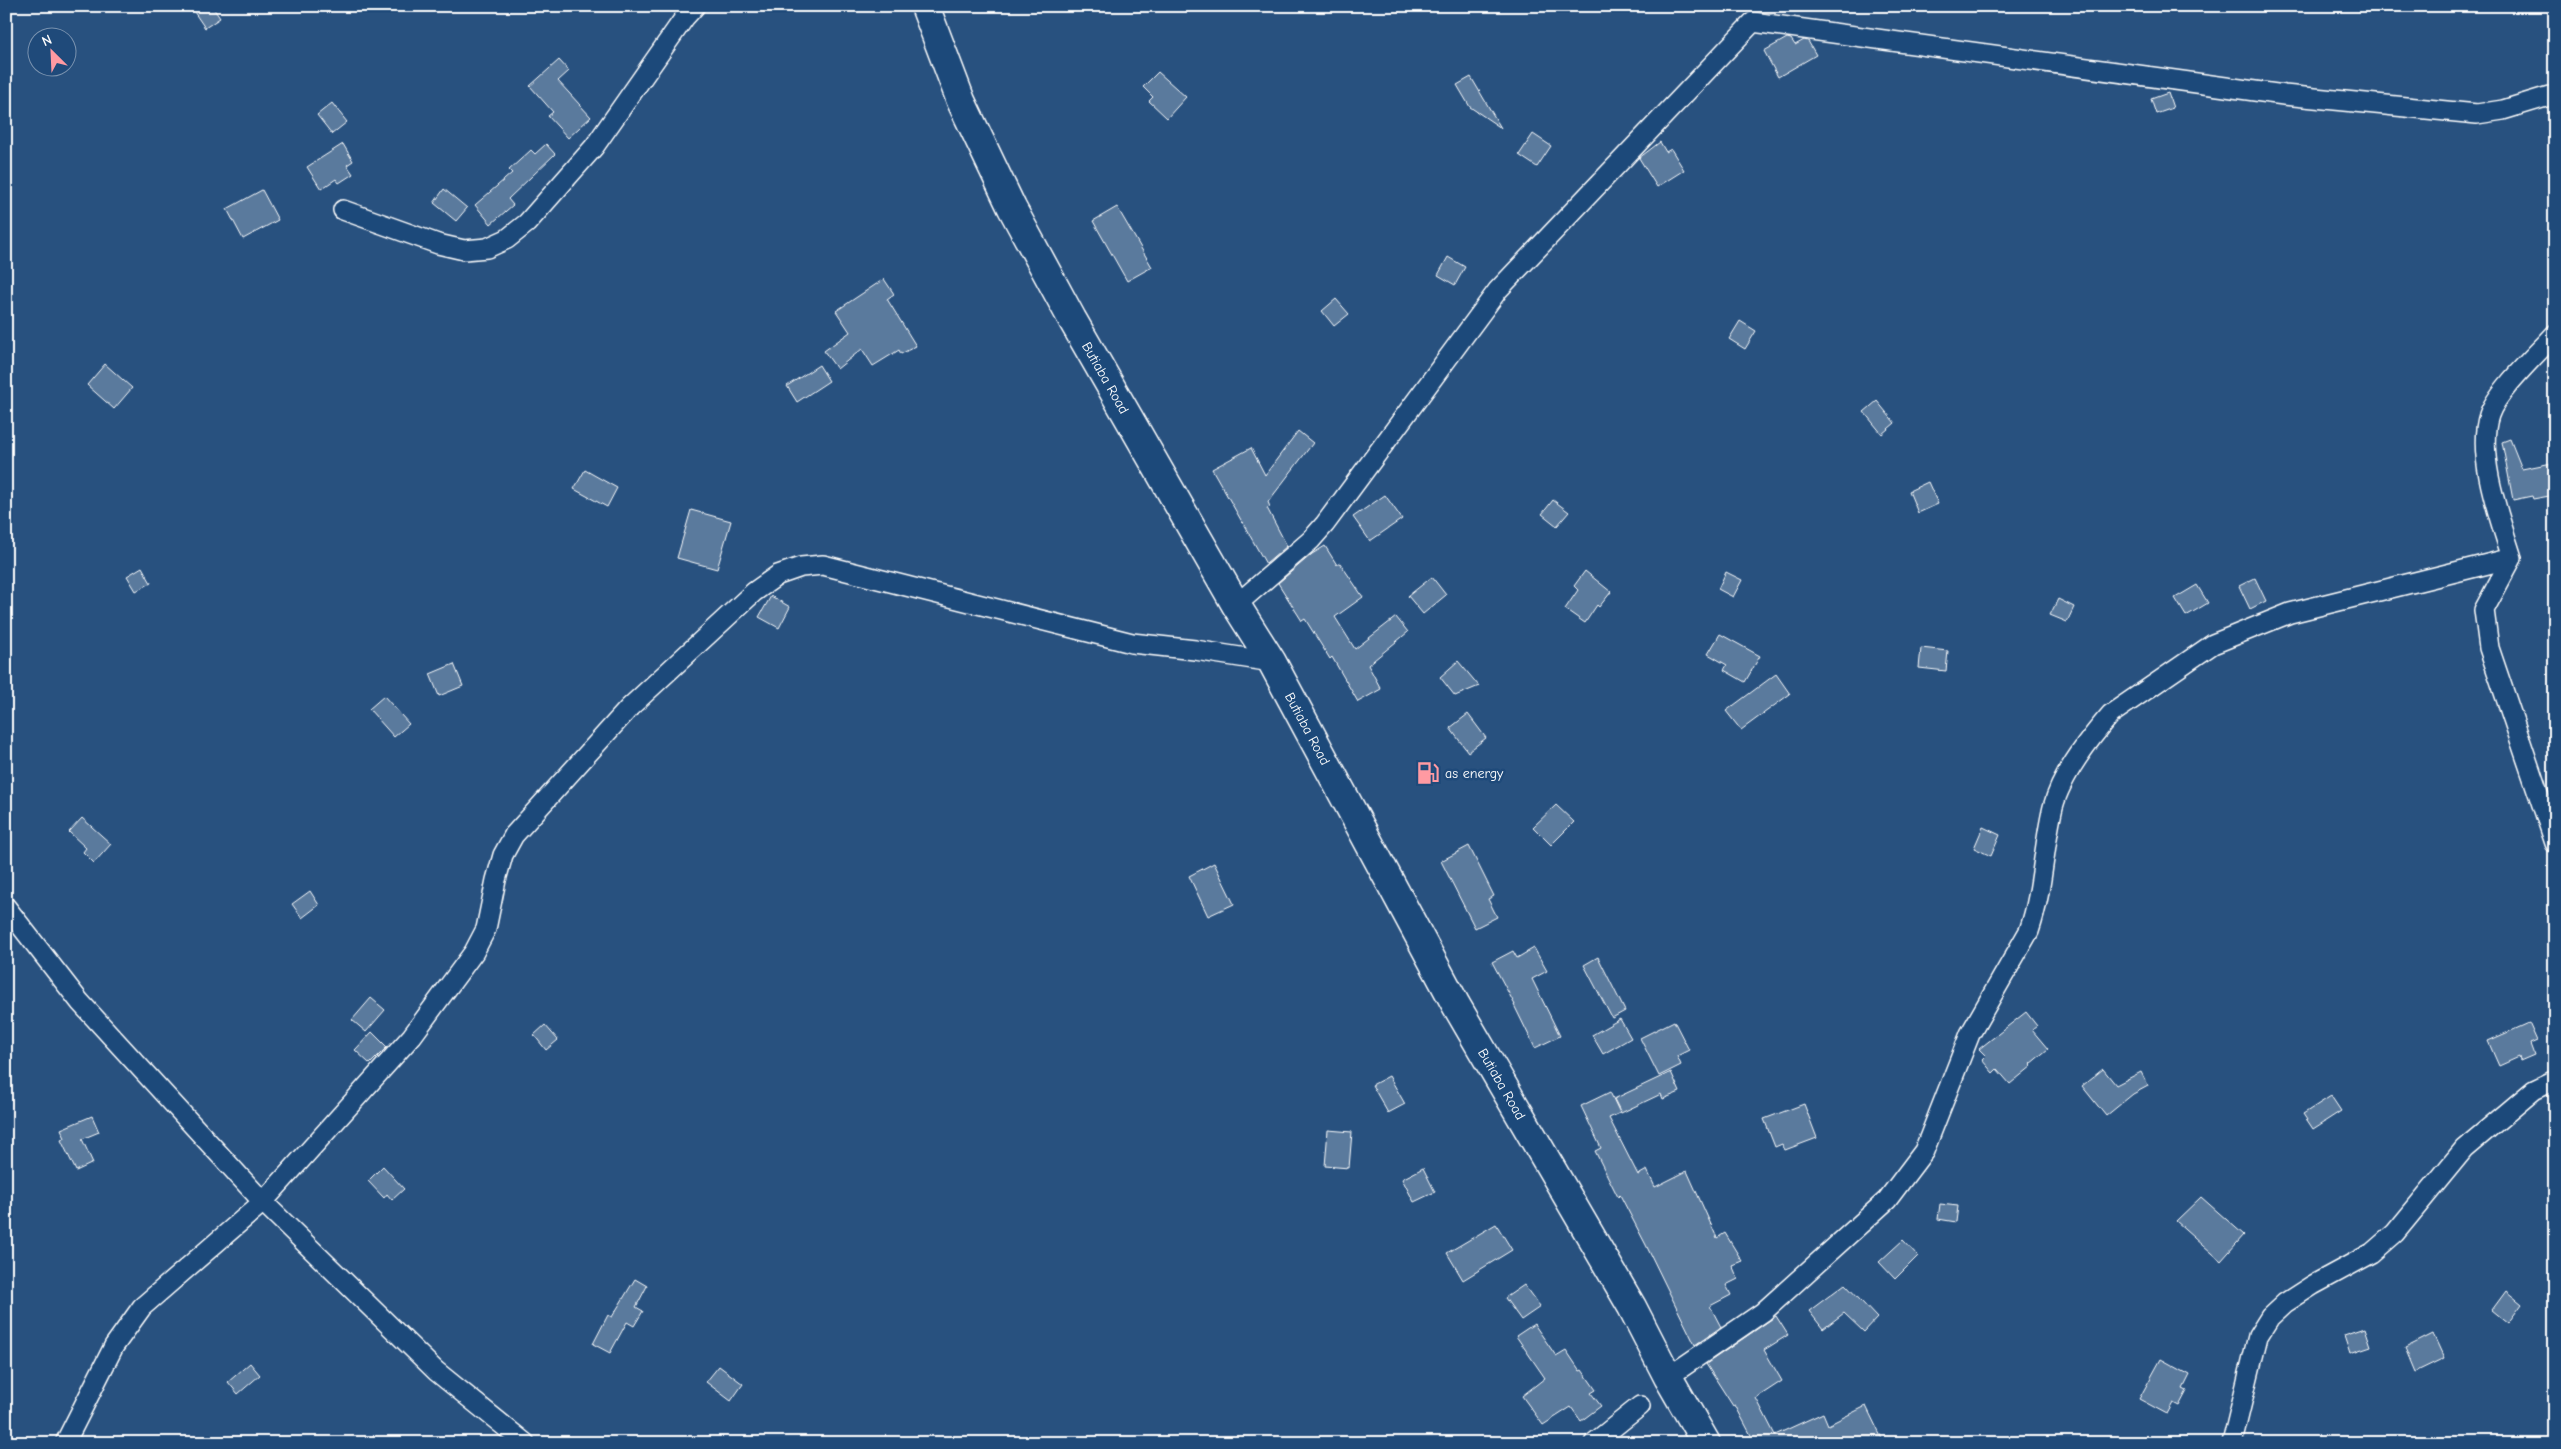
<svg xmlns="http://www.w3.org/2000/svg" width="2561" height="1449" font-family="'Comic Neue',sans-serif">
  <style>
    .building { fill: #5a7a9d; stroke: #fff }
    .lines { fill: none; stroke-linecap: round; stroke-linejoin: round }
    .minor-casing { stroke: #fff; stroke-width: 22 }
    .secondary-casing { stroke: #fff; stroke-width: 31 }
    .minor { stroke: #1f4a7a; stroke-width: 19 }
    .secondary { stroke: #1f4a7a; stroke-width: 28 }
    .labels { text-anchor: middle; stroke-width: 5; stroke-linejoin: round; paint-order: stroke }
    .street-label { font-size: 14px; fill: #fff; stroke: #1f4a7a }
    .poi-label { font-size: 14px; fill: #fff; stroke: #1f4a7a; text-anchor: start }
  </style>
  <rect width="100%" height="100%" fill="#28517f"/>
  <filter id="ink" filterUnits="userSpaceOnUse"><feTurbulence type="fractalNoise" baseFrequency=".02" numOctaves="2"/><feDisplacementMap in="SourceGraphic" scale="10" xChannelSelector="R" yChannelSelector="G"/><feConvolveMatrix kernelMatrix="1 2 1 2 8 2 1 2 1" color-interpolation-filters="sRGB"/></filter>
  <g filter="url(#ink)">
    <path class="building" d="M190 6H212L220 18 205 28Z
      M1787 38 1791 39 1795 45 1804 40 1808 41 1816 55 1778 77 1764 51Z
      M559 60 569 71 558 81 591 117 568 138 548 116 553 112 530 86Z
      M1158 72 1186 97 1167 118 1149 101 1153 97 1143 87Z
      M1471 77 1501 128 1470 107 1457 85Z
      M2168 93 2173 108 2156 114 2151 99Z
      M332 103 347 122 332 134 317 115Z
      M1533 134 1551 146 1537 167 1519 155Z
      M1660 142 1666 152 1671 149 1684 170 1657 187 1639 158Z
      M343 144 353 161 347 165 353 174 339 183 336 179 321 189 307 167Z
      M546 144 555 154 508 199 513 205 491 224 475 205 512 173 509 170 531 150 535 154Z
      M444 189 467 208 456 221 434 203Z
      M262 190 278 220 243 239 227 209Z
      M1117 207 1152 267 1127 281 1093 221Z
      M1448 257 1465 267 1455 285 1438 275Z
      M884 279 894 294 887 299 916 346 901 354 899 350 873 366 862 349 837 369 824 351 850 332 836 311Z
      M1336 299 1349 314 1334 326 1322 311Z
      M1740 321 1756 331 1745 349 1729 339Z
      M105 364 132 388 114 409 87 385Z
      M819 365 829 381 797 402 787 386Z
      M1877 401 1895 423 1882 434 1864 412Z
      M1298 431 1313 443 1268 502 1270 507 1267 508 1287 546 1266 564 1212 469 1251 448 1265 475Z
      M2510 439 2522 469 2552 463 2555 495 2533 499 2532 496 2513 500 2502 442Z
      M585 470 617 488 607 507 574 489Z
      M1928 482 1938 504 1918 513 1909 491Z
      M1385 495 1402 519 1370 541 1353 517Z
      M1553 500 1569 512 1557 526 1542 514Z
      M691 510 731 521 717 569 677 558Z
      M1325 546 1337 565 1340 563 1363 597 1335 617 1355 649 1396 617 1408 632 1368 665 1381 689 1358 702 1332 657 1330 659 1305 619 1302 621 1278 583 1312 554Z
      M142 567 151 583 136 591 127 576Z
      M1585 571 1611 592 1599 607 1597 605 1585 623 1565 609 1578 590 1574 586Z
      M1726 572 1742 580 1733 597 1718 589Z
      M1432 577 1446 595 1423 614 1408 596Z
      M2255 578 2266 601 2250 609 2239 586Z
      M2197 585 2208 603 2186 616 2175 598Z
      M771 596 790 607 779 628 759 617Z
      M2058 599 2074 607 2067 622 2050 615Z
      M1720 634 1760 656 1745 682 1724 670 1727 665 1708 654Z
      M1921 648 1948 651 1946 671 1919 668Z
      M1458 661 1479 686 1455 696 1440 677Z
      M454 664 463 686 439 696 430 674Z
      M1776 674 1790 694 1741 730 1726 711Z
      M384 696 409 724 394 737 369 709Z
      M1468 714 1486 738 1468 752 1450 728Z
      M1556 805 1574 822 1551 845 1533 827Z
      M82 818 111 844 94 863 83 852 86 848 69 832Z
      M1983 827 2000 835 1991 856 1974 848Z
      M1469 846 1494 896 1488 899 1497 917 1475 928 1441 861Z
      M1214 863 1234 904 1208 916 1189 876Z
      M310 891 319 905 302 918 292 904Z
      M1534 948 1547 971 1532 979 1560 1036 1535 1048 1514 1005H1515L1492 962 1513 951 1517 958Z
      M1598 957 1625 1011 1612 1018 1584 965Z
      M371 998 385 1010 366 1032 352 1020Z
      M2026 1012 2037 1026 2032 1030 2048 1049 2030 1064 2032 1066 2010 1084 1997 1069 1993 1073 1982 1060 1986 1056 1979 1049Z
      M1620 1019 1631 1038 1603 1054 1592 1035Z
      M1674 1021 1689 1050 1677 1056 1681 1065 1659 1076 1640 1038Z
      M2529 1023 2537 1041 2530 1044 2534 1055 2520 1061 2519 1057 2499 1066 2488 1041Z
      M545 1025 558 1040 546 1050 534 1035Z
      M372 1032 387 1047 370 1064 355 1050Z
      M2103 1069 2116 1085 2141 1072 2148 1086 2133 1094 2106 1116 2082 1086Z
      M1671 1072 1680 1092 1663 1099 1661 1094 1621 1113 1614 1099Z
      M1389 1076 1405 1104 1388 1113 1372 1085Z
      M1610 1092 1620 1113 1609 1118 1638 1175 1647 1170 1655 1187 1687 1171 1717 1238 1725 1233 1742 1261 1732 1265 1738 1279 1726 1285 1731 1295 1710 1306 1721 1327 1695 1345 1646 1245 1620 1195 1618 1197 1595 1151 1601 1148 1581 1106Z
      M2331 1096 2341 1111 2313 1129 2303 1114Z
      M1804 1104 1817 1138 1785 1150 1782 1144 1775 1147 1764 1119Z
      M92 1116 99 1132 82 1139 93 1163 76 1171 61 1140 65 1138 61 1129Z
      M1328 1130 1352 1132 1349 1168 1325 1166Z
      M383 1166 404 1189 392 1200 387 1194 384 1198 368 1181Z
      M1423 1168 1435 1192 1414 1202 1402 1179Z
      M2201 1197 2244 1235 2221 1261 2176 1221Z
      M1940 1204 1958 1206 1956 1222 1938 1219Z
      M1496 1224 1512 1250 1463 1280 1447 1253Z
      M1903 1240 1918 1256 1895 1279 1879 1262Z
      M635 1279 647 1286 636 1307 643 1311 634 1326 627 1322 610 1353 593 1344 608 1315 612 1317Z
      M1845 1284 1877 1318 1864 1332 1844 1313 1823 1329 1809 1311Z
      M1524 1285 1540 1307 1521 1320 1505 1298Z
      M2506 1291 2522 1304 2508 1323 2492 1310Z
      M1776 1316 1788 1335 1764 1350 1782 1381 1756 1398 1775 1435 1823 1413 1828 1425 1866 1406 1884 1443H1755L1735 1405 1733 1406 1706 1364Z
      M1534 1324 1556 1356 1566 1350 1580 1371 1582 1370 1596 1390 1591 1393 1601 1406 1581 1421 1571 1407 1543 1425 1522 1396 1545 1378 1516 1336Z
      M2365 1328 2371 1346 2350 1353 2344 1335Z
      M2433 1334 2444 1358 2415 1372 2405 1348Z
      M2161 1359 2190 1375 2183 1389 2187 1391 2179 1406 2173 1403 2167 1414 2139 1399Z
      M250 1363 260 1375 238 1394 228 1382Z
      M719 1366 743 1384 731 1401 706 1382Z"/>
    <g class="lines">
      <defs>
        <path id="minor" d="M343 210 438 244 464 250 487 248 507 239 527 223 594 147 685 17 695 6
          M2555 334C2537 354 2497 391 2489 415 2476 455 2500 519 2512 558L2484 610 2489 648 2555 843
          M1236 605 1311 540 1325 524 1498 290 1753 22 2284 95 2477 114 2503 110 2549 96 2555 97
          M6 907 80 1002 263 1202 436 1371 525 1443
          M1668 1377 1763 1312 1887 1200 1924 1151 1970 1034 2029 931C2043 891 2043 848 2053 807 2061 776 2090 738 2111 714L2213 644 2290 613 2512 558
          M65 1443 114 1346 142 1307 263 1202 412 1036 474 952 486 929 496 880 503 855 514 835 630 707 754 592 778 575 801 567 823 565 1132 643 1195 650 1272 662
          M1594 1443 1640 1406
          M2232 1443 2258 1336 2270 1317 2285 1303 2313 1285 2372 1253 2395 1233 2464 1149 2534 1090 2555 1080"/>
        <g id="secondary">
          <path id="s1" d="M925 6 961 101 1012 208 1072 319 1236 605 1272 662 1456 1005 1632 1307 1668 1377 1706 1443"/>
        </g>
      </defs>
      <use href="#minor" class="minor-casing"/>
      <use href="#secondary" class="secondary-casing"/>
      <use href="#minor" class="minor"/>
      <use href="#secondary" class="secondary"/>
    </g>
  </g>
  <defs>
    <symbol id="fuel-bare" viewBox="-9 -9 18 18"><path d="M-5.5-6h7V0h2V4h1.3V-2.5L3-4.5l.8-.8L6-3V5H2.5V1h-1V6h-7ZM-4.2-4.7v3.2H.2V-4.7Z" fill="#ff9aa2" stroke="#1f4a7a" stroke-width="2.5" paint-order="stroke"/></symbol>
  </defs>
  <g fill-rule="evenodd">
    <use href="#fuel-bare" x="1412" y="757" width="32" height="32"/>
  </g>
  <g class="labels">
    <g class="street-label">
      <text dy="5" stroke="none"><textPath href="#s1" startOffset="414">Butiaba Road</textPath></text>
      <text dy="5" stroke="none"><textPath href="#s1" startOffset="819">Butiaba Road</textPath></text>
      <text dy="5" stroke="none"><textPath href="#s1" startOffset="1224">Butiaba Road</textPath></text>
    </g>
    <g class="poi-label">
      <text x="1445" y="778">as energy</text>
    </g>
  </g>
  <rect width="2561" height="1449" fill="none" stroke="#1f4a7a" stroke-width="25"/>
  <rect x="12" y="12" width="2536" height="1424" fill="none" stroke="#fff" stroke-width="2" filter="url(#ink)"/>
  <g transform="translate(52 52) rotate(336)"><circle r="24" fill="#1f4a7a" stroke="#7992af"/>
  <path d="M0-4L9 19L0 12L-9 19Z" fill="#ff9aa2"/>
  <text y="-8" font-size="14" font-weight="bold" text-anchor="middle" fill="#ffffff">N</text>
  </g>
</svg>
